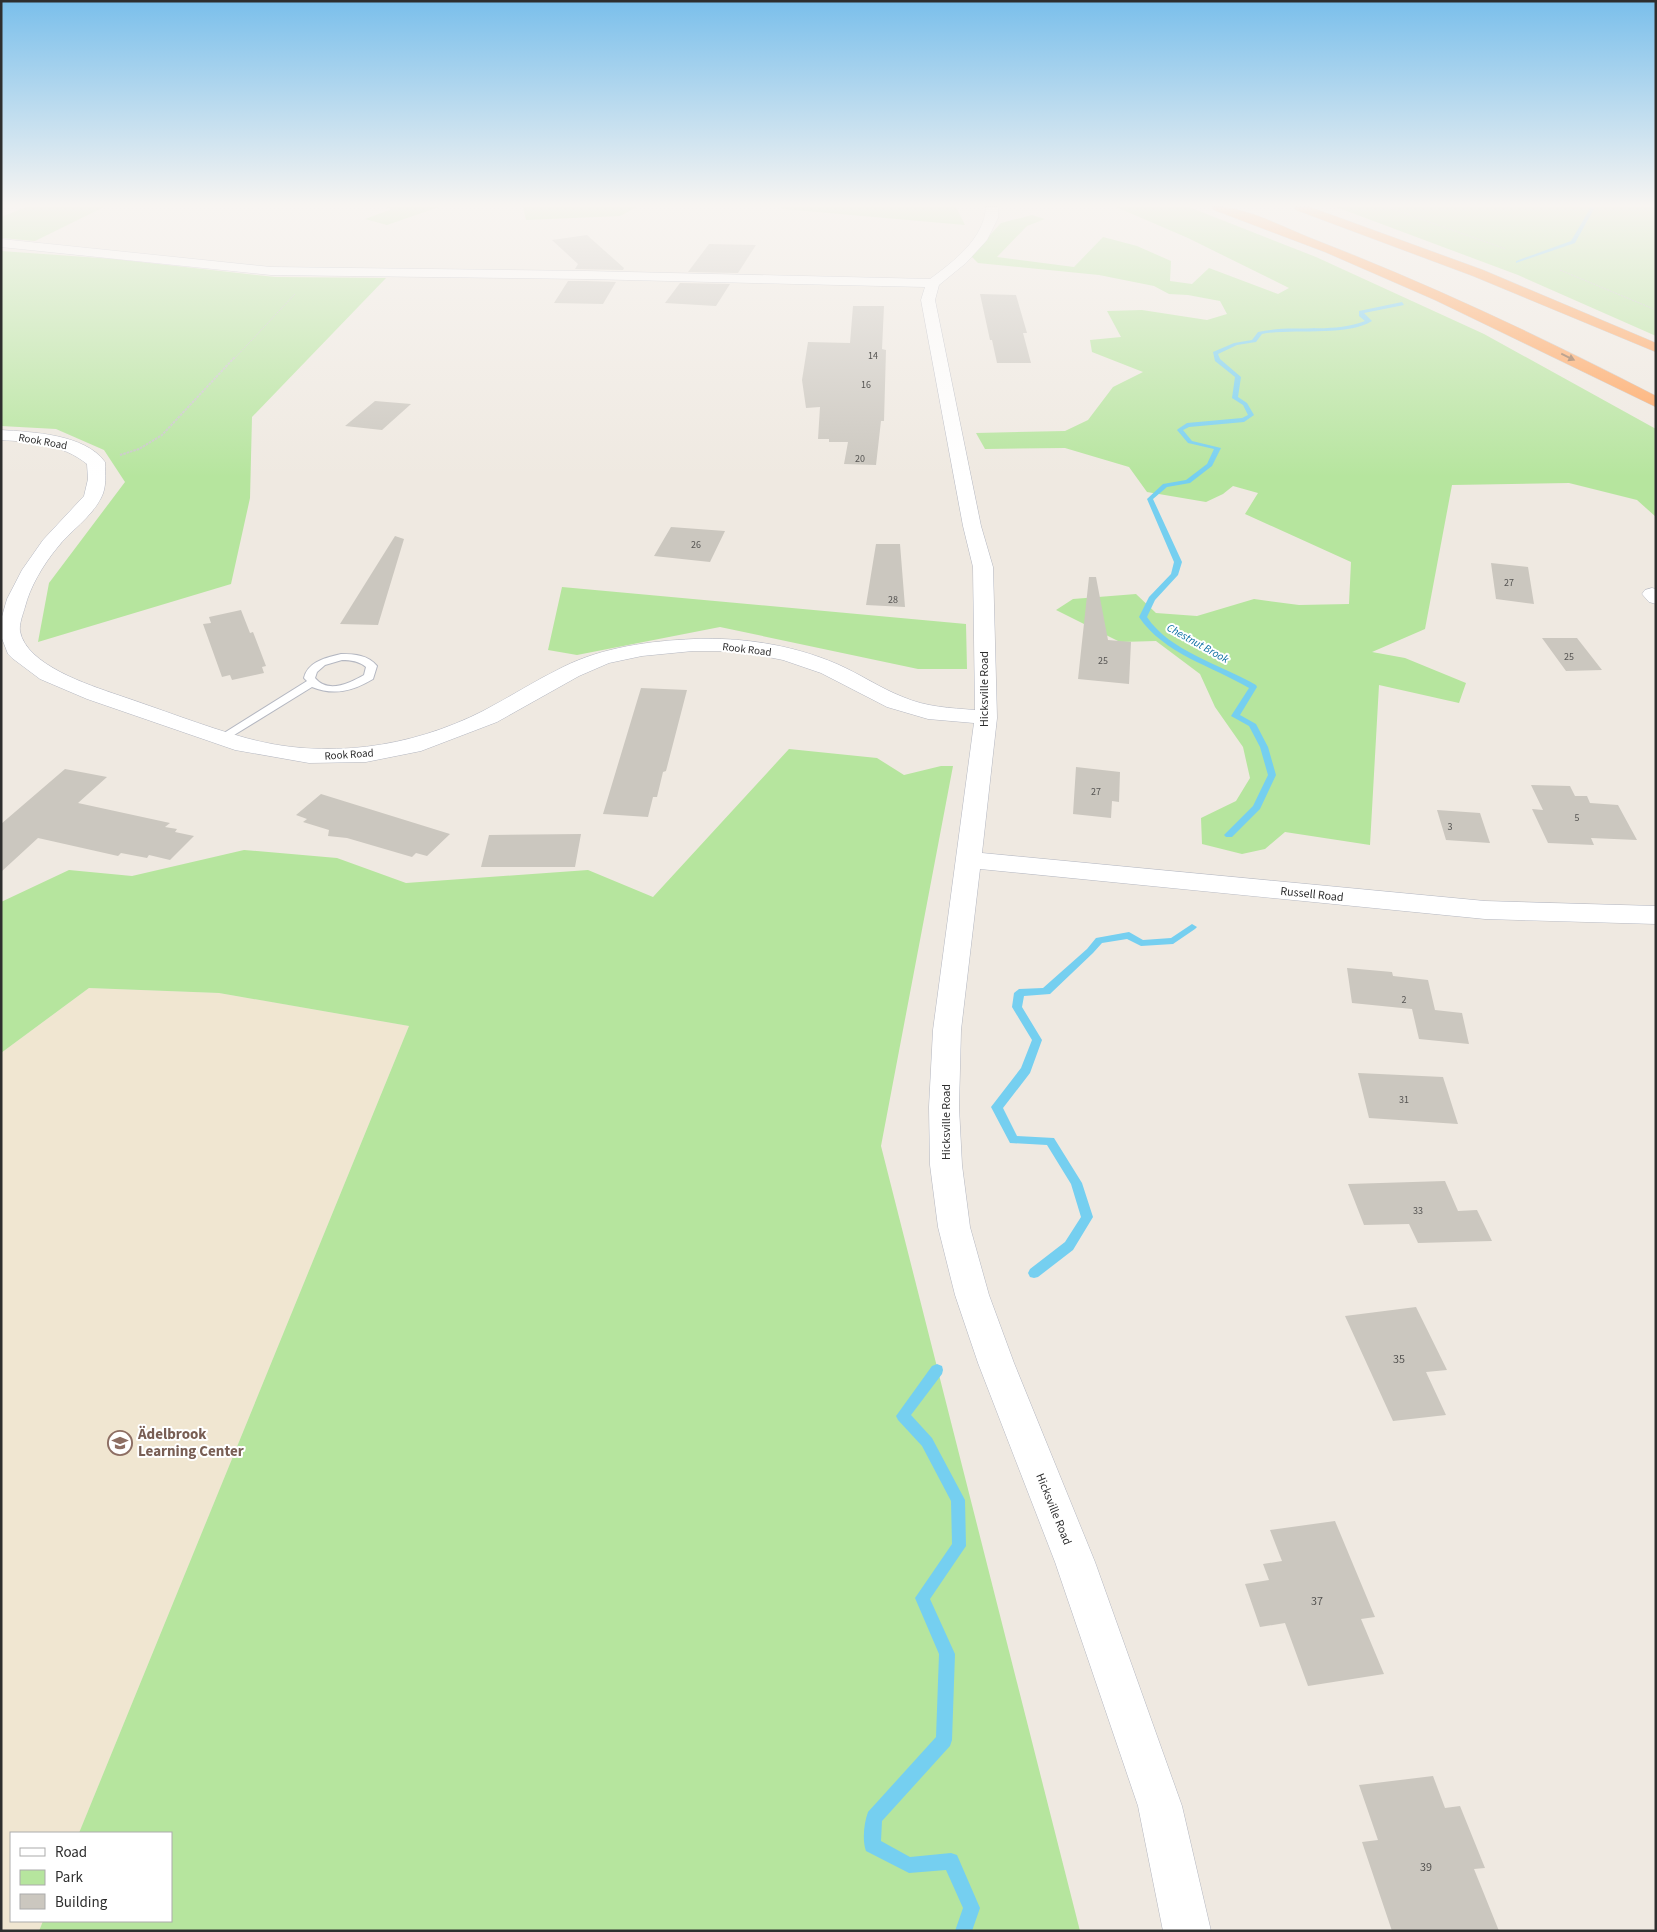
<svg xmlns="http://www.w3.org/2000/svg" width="1657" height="1932" font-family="'Source Sans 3',sans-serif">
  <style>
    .education { fill: #f0e6d1 }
    .green { fill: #b6e59e }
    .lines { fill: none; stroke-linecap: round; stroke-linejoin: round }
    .stream { fill: #75cff0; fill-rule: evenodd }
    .building { fill: #cbc7bf }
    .service-casing { stroke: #b4b7c1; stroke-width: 2 }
    .minor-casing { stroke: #b4b7c1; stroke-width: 1 }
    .motorway-casing { stroke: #c9c9c9; stroke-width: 1 }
    .path-far1 { stroke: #c9c9c9; stroke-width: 1; stroke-dasharray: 2 1; stroke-linecap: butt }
    .path { stroke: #c9c9c9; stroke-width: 2; stroke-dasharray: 2.5 1; stroke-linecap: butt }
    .service { fill: #fff; fill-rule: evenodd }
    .minor { fill: #fff; fill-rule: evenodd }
    .motorway { fill: #ffa35c; fill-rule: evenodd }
    .oneway { fill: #8c6343 }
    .labels { text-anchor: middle; stroke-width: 4; stroke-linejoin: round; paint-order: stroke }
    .number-label { font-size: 10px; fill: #555452 }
    .far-street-label { font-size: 11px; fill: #2e2e2e; stroke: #fff }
    .far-water-label { font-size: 11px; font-style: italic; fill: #0d6fa3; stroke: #fff }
    .street-label { font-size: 12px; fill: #2e2e2e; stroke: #fff }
    .near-number-label { font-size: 12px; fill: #555452 }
    .near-education-label { font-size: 15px; font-weight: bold; fill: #785e54; stroke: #fff; text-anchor: start }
  </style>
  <rect width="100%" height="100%" fill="#efe9e1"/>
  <path class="education" d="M89 988 219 993 409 1026 79 1833H11V1921H43L39 1931H1V1053Z"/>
  <path class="green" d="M26 207H104L35 241 1 238V217Z
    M385 207H439L387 225 365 219 392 209Z
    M523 207H637L620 216 526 220Z
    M779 207H956L965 225 783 209Z
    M1116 207H1189L1316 257 1484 334 1656 429V517L1637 500 1569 483 1452 485 1425 629 1372 652 1405 658 1466 683 1459 703 1379 685 1370 845 1285 832 1265 849 1242 854 1202 844 1201 818 1236 801 1250 778 1243 747 1215 707 1200 674 1156 641 1120 642 1056 610 1073 599 1136 594 1156 613 1197 616 1254 599 1299 605 1349 604 1351 562 1245 514 1258 493 1233 486 1223 494 1206 502 1147 492 1129 467 1065 448 985 449 976 433 1065 431 1088 420 1113 387 1143 372 1092 352 1090 340 1121 337 1107 311 1142 310 1207 320 1227 314 1220 301 1188 295 1169 294 1154 286 1099 275 978 263 971 256 1001 223 1032 215 1045 219 1027 226 997 257 1074 267 1103 237 1137 246 1171 261 1170 281 1192 284 1209 268 1278 294 1289 288 1188 238Z
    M1336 207H1656V336L1518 275Z
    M1 251 114 259 275 277 386 278 252 417 250 498 231 584 38 642 49 583 125 482 104 450 56 429 1 426Z
    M562 587 966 624 967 669H918L720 627 577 655 548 650Z
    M789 749 877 758 904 775 941 766H953L881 1146 1080 1931H39L43 1921H171V1833H79L409 1026 219 993 89 988 1 1053V902L69 870 132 876 244 850 337 858 406 883 588 870 653 897Z"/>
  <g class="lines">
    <path class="stream" d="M1591 207H1595L1575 243 1516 263V261L1571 241Z
      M1402 302 1404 305 1364 313 1372 321C1347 337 1293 328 1262 334L1256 342 1237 345 1218 354 1220 359 1241 377 1238 397 1247 403 1254 415 1244 422 1189 427 1183 430 1192 441 1221 448 1212 466 1190 483 1167 487 1153 499 1182 562 1178 575 1155 600 1147 617C1169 651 1222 665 1256 685L1257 687 1240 715 1256 724 1268 747 1276 775 1260 809 1232 837H1226L1224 835 1253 806 1268 775 1260 747 1249 726 1231 716 1249 688C1212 666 1164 654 1139 617L1149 597 1171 574 1174 562 1147 499 1163 484 1186 480 1207 464 1214 449 1188 443 1177 430 1178 429 1187 423 1242 418 1248 415 1243 405 1232 398 1235 377 1215 361 1213 352 1234 343 1252 340 1258 332C1293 324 1332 334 1365 321L1359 316V311Z
      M1192 924 1197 927 1195 929 1173 944 1141 946 1127 939 1102 943 1093 953 1050 994 1024 996 1022 1007 1042 1040 1030 1073 1003 1108 1017 1136 1054 1138 1082 1183 1093 1217 1073 1250 1038 1277 1034 1278 1030 1277 1028 1273 1030 1269 1065 1242 1081 1217 1071 1184 1047 1145 1010 1143 991 1107 1021 1068 1032 1040 1012 1007 1014 993 1019 989 1043 988 1087 949 1096 938 1129 932 1143 940 1171 938Z
      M937 1364 942 1366 943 1370 942 1374 911 1415 932 1438 965 1500 966 1546 930 1599 955 1654 952 1740 950 1746 882 1821 881 1841 910 1857 951 1853 957 1855 980 1908 972 1931H955L963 1908 946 1870 909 1873 866 1851C862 1840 864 1823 868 1812L936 1737 939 1654 915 1598 952 1544 951 1501 922 1446 898 1420 896 1416 932 1366Z"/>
  </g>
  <path class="building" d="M587 235 624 268 623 270 575 269 578 264 552 240Z
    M709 244 756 245 738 273 688 272Z
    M568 281H586L616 282 603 304 554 303Z
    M680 283 730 284 716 306 665 303Z
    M980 294 1016 295 1027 333H1023L1031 363H997L992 340H990Z
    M853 306H884L882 349 886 350 884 421H881L876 465 844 464 848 442H829V439H818L820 407 806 408 802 380 808 342 850 343Z
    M375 401 411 404 382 430 345 426Z
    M671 527 725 531 710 562 654 556Z
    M395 536 404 539 378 625 340 624Z
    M876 544H900L905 607 866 605Z
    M1491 563 1528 567 1534 604 1496 599Z
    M1089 577H1096L1108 640 1131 642 1129 684 1078 679Z
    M241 610 250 633 253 632 266 666 262 667 264 673 232 680 230 675 222 677 203 624 211 623 209 617Z
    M1542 638H1577L1602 670 1566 671Z
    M641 688 687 690 666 771 663 772 657 797H653L648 817 603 814Z
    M1076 767 1120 772 1119 802 1112 801 1111 818 1073 814Z
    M65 769 107 777 78 803 170 823 165 827 177 829 175 832 194 836 170 860 149 855 147 858 121 853 118 856 38 838 1 872V824Z
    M1531 785 1570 786 1575 796H1587L1590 803 1618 805 1637 840 1591 838 1594 845 1548 843 1532 809 1543 810Z
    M321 794 450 834 427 856 416 853 412 857 347 838 328 836 329 830 303 822 307 819 296 815Z
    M1437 810 1480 813 1490 843 1446 840Z
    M581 834 575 867H481L489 835Z
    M1347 968 1392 972 1393 976 1428 980 1435 1010 1462 1013 1469 1044 1419 1039 1412 1009 1352 1003Z
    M1358 1073 1443 1077 1458 1124 1369 1118Z
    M1445 1181 1458 1211 1477 1210 1492 1241 1418 1243 1409 1224 1364 1225 1348 1184Z
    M1416 1307 1447 1370 1426 1372 1446 1415 1393 1421 1345 1316Z
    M1335 1521 1375 1617 1361 1619 1384 1674 1308 1686 1285 1623 1260 1627 1245 1584 1269 1580 1263 1564 1282 1561 1270 1530Z
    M1433 1776 1445 1808 1460 1806 1485 1868 1474 1869 1499 1931H1392L1362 1842 1378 1840 1359 1785Z"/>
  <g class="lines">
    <defs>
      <path id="service" d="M341 654C355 654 368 655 377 666L373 679C353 691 334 696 312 687L226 740H218L216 738 307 681 304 678C308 661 326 658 341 654ZM342 660C351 660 359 661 366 667L364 675C350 683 328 694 315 678L317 672 325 665Z"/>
      <path id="minor" d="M986 207H998V218L987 240 966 263 939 285 935 300 981 526 993 567 997 718 982 853 1485 901 1656 906V924L1485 919 980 869 961 1030 959 1107 962 1165 970 1227 989 1295 1014 1363 1095 1562 1182 1806 1211 1931H1163L1138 1806 1055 1562 978 1363 955 1295 938 1227 930 1165 929 1107 933 1030 974 723 928 719 887 707 821 673 783 660 738 651H693L642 656 609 663 579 676 497 722 421 751 366 762 309 763 235 750 87 699 40 679 12 658 8 654 1 636V620L7 599 22 570 43 540 84 496 88 479 87 464C62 444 32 442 1 440V430C32 432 85 434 105 462 105 474 107 487 101 498 91 518 70 531 57 548 43 565 30 587 25 607 23 614 19 624 20 631 26 665 89 685 118 695 160 709 203 726 246 738 325 760 410 748 483 711 510 697 536 680 563 667 603 647 650 641 694 639 742 637 793 645 837 664 860 674 880 688 903 697 926 707 950 708 975 710L973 567 963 526 921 300 925 287 586 279 271 275 1 247V239L271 267 586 271 930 279C954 261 984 239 986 207Z
        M1652 588 1656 589V604L1649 602 1642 594 1645 590Z"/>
      <path id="motorway" d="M1212 207C1241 205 1281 226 1308 237 1427 283 1542 337 1656 396V407L1435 300 1325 252 1214 210Z
        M1294 207H1310L1483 270 1656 343V352L1473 276 1296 210Z"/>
    </defs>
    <use href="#service" class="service-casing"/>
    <use href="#minor" class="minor-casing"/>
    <use href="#motorway" class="motorway-casing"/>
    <path class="path-far1" d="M1387 207 1506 249
      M1560 270 1656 310
      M234 359 295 294"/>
    <path class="path" d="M120 455 139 449 162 435 235 357"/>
    <use href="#service" class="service"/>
    <use href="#minor" class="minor"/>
    <use href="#motorway" class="motorway"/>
  </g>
  <defs><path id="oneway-solid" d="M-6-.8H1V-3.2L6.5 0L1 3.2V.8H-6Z" transform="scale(1.25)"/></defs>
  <use class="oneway" href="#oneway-solid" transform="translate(1568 357) rotate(26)"/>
  <linearGradient id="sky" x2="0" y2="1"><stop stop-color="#7abfeb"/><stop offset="0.43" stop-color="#f8f5f2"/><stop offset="1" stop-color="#f8f5f2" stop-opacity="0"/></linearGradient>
  <rect width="1657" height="477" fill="url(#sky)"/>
  <defs>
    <symbol id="school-ring" viewBox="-11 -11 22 22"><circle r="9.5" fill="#fff" stroke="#8d6e63" stroke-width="1.5"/><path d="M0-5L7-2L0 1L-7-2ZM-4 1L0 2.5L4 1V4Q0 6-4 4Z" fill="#8d6e63"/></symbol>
  </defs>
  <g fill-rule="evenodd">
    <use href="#school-ring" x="106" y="1429" width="28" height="28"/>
  </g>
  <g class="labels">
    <g class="number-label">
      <text x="873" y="359">14</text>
      <text x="866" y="388">16</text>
      <text x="860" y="462">20</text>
      <text x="696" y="548">26</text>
      <text x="1509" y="586">27</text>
      <text x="893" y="603">28</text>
      <text x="1569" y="660">25</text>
      <text x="1103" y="664">25</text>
      <text x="1096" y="795">27</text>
      <text x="1577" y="821">5</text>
      <text x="1450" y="830">3</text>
      <text x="1404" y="1003">2</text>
      <text x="1404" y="1103">31</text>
      <text x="1418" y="1214">33</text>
    </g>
    <g class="far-street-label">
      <text transform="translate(43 441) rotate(10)" y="4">Rook Road</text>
      <text transform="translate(747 649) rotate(7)" y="4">Rook Road</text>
      <text transform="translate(349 754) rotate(-4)" y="4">Rook Road</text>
    </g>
    <g class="far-water-label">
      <text transform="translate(1198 643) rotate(29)" y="4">Chestnut Brook</text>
    </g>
    <g class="street-label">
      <text transform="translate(984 689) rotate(-90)" y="4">Hicksville Road</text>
      <text transform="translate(1312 894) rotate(6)" y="4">Russell Road</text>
      <text transform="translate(946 1122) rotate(-90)" y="4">Hicksville Road</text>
      <text transform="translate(1054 1509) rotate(68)" y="4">Hicksville Road</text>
    </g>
    <g class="near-number-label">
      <text x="1399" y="1363">35</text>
      <text x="1317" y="1605">37</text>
      <text x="1426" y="1871">39</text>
    </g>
    <g class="near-education-label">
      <text x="138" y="1439">Ädelbrook<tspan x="138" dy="17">Learning Center</tspan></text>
    </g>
  </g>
  <rect width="1657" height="1932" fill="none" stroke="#2e2e2e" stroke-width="5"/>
  <rect x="10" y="1832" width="162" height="90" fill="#ffffff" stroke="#ababab"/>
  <rect x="20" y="1848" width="25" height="8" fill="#ffffff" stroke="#ababab"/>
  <text x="55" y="1857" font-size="15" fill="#2e2e2e">Road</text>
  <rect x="20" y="1870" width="25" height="15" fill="#b6e59e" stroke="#ababab"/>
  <text x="55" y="1882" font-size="15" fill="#2e2e2e">Park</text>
  <rect x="20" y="1894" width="25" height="15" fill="#cbc7bf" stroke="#ababab"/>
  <text x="55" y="1907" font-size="15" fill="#2e2e2e">Building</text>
</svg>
